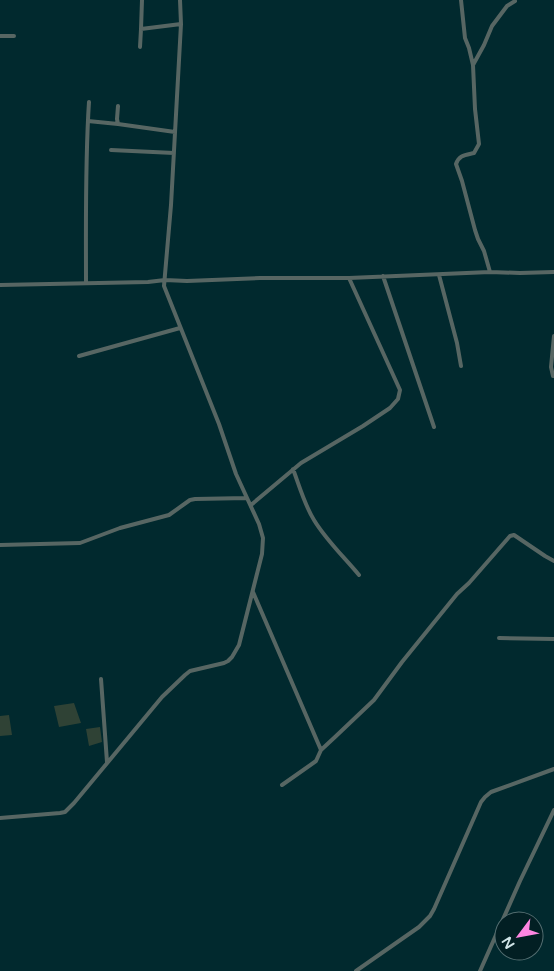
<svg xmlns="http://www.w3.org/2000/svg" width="554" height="971" font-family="'Varela Round',sans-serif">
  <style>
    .green { fill: #2f4235 }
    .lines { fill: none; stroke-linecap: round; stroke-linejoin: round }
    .street { stroke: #576663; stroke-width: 4 }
  </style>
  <rect width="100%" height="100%" fill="#01292e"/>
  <path class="green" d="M74 703 81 723 59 727 54 706Z
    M9 715 12 735 0 736V716Z
    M100 727 102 742 89 746 86 729Z"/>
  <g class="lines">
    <path class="street" d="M142 0 141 29 181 24
      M461 0 465 38 469 48 473 65
      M0 36H14
      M140 47 141 29
      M118 106 117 119 118 124 175 132
      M88 121 118 124
      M111 150 174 153
      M490 272 484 251 478 239 475 230 462 181 456 164C459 155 465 155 474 153L479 144 475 109 473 65 484 45 492 26 507 6 515 1
      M439 275 457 343 461 366
      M383 276 434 427
      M86 283C86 223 85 162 89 102
      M0 285 148 282 165 280 187 281 260 278H349L490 272 520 273 554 272
      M554 336 551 367 553 376H554
      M79 356 180 328
      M293 469C299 485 305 506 314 520 326 540 344 557 359 575
      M251 505 301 463 363 426 390 408 398 399 400 390 349 278
      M0 545 80 543 120 528 169 515 190 500 195 499 247 498
      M253 592 321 750
      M499 638 554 639
      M101 679 107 762
      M282 785 316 761 321 750 335 737 374 700 402 662 457 594 469 583 510 536 514 535 545 556 554 561
      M0 818 60 813 65 812 74 803 162 697 185 675 190 671 224 663 228 661 232 657 239 645 262 554 263 538 259 524 236 474 219 424 166 291 164 286 171 205 181 24 180 0
      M356 971 419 927 430 916 434 909 481 802 485 797 491 792 554 769
      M480 971 520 881 554 810"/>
  </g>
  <g transform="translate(519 936) rotate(238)"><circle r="24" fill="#021f23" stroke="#546e71"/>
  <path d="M0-4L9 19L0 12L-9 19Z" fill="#fe86e1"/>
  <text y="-8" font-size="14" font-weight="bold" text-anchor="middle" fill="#d0e4e7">N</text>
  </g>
</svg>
